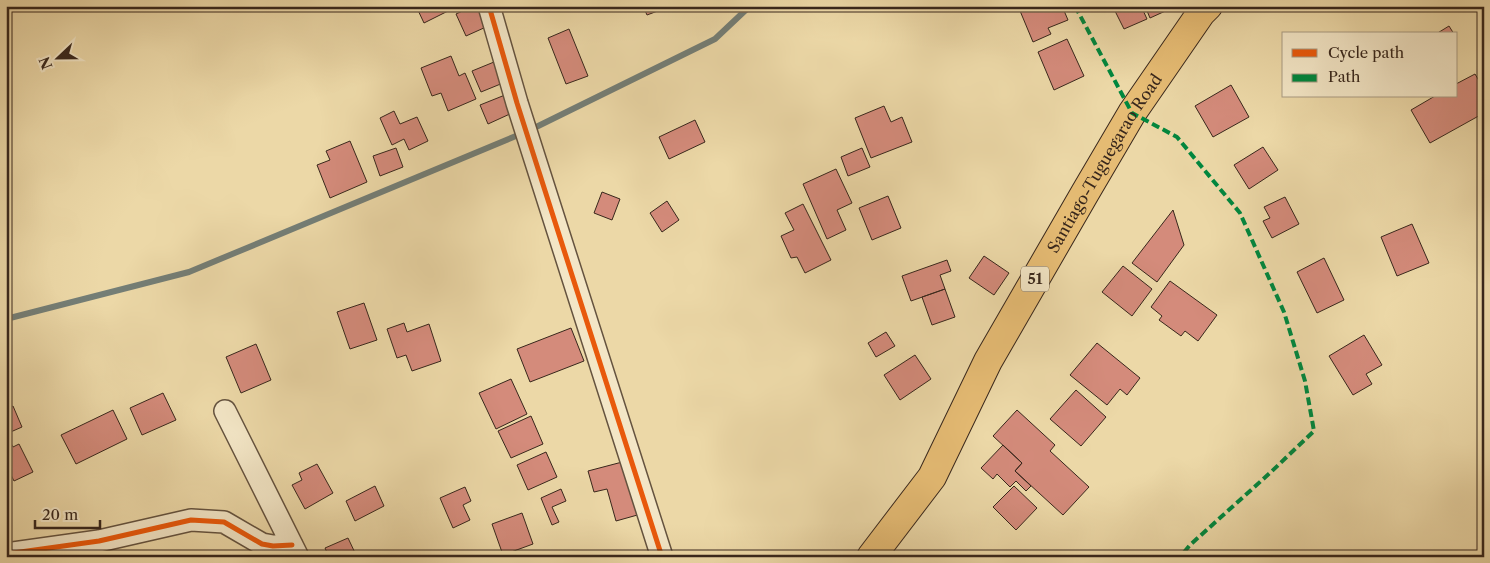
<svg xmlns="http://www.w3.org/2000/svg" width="1490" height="563" font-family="'Libre Caslon Text',serif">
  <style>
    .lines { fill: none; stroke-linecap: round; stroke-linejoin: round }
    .stream { stroke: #747e76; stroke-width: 6 }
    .building { fill: #d48b7b; stroke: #38271c }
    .minor-casing { stroke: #65533f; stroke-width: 24 }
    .trunk-casing { stroke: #38271c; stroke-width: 30 }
    .minor { stroke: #f3e6c6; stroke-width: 21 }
    .trunk { stroke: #e6bc74; stroke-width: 28 }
    .quiet { stroke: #00873e; stroke-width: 4; stroke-dasharray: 8 4; stroke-linecap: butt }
    .cycleway-casing { stroke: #f3e6c6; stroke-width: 8 }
    .cycleway { stroke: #e8590c; stroke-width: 5 }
    .labels { text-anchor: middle; stroke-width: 4.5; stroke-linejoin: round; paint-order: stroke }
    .shield { fill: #f3e6c6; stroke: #70604f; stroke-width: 1 }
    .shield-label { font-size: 15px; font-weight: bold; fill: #38271c }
    .street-label { font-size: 16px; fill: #38271c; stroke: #f3e6c6 }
  </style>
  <rect width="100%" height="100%" fill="#ecd8a7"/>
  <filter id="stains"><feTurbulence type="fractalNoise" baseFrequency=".004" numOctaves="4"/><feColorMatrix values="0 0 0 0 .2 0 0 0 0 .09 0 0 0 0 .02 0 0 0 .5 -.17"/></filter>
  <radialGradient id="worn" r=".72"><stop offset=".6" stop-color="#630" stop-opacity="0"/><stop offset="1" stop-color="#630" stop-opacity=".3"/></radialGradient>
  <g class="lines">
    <path class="stream" d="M6 319 189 272 528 131 715 39 750 6"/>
  </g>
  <path class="building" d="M416 6H458L424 23Z
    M473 6H478L486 27 466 36 456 14Z
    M643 6H661L663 9 647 15Z
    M1018 6H1062L1068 20 1048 28 1051 34 1033 42Z
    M1121 6H1141L1147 19 1124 29 1114 9Z
    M1145 6H1172V8L1150 18Z
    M1449 26 1454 34H1436Z
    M569 29 588 76 566 84 548 38Z
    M1067 39 1084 76 1054 90 1038 52Z
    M451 56 459 76 465 73 476 99 448 111 441 93 432 96 421 68Z
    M494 62 503 83 481 92 472 71Z
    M1475 74 1484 89V113L1430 143 1411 110 1435 96H1456V84Z
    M1231 85 1249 117 1213 137 1195 106Z
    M505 95 512 113 488 124 480 105Z
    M884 106 891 122 902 117 912 142 871 158 855 118Z
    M394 111 400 124 417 117 428 141 409 150 404 139 392 145 380 118Z
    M695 120 705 142 669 159 659 137Z
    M350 141 367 182 330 198 317 165 330 160 326 151Z
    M1263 147 1278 170 1249 189 1234 165Z
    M396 148 403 167 380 176 373 156Z
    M862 148 870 167 848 176 841 157Z
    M836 169 852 203 837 210 846 230 827 239 803 184Z
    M602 192 620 199 612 220 594 213Z
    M888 196 901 228 872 240 859 208Z
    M1285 197 1299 224 1272 238 1263 221 1270 218 1264 207Z
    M667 201 679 220 662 232 650 213Z
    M803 204 831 260 805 273 797 257 791 258 781 236 794 230 785 213Z
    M1173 210 1184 245 1157 282 1132 263Z
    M1412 224 1429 263 1397 276 1381 237Z
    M984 256 1009 273 994 295 969 278Z
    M1324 258 1344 300 1317 313 1297 272Z
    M947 260 951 271 940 275 945 289 911 301 902 276Z
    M1123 266 1152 289 1132 316 1102 292Z
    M1170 281 1217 315 1198 341 1185 331 1181 336 1159 320 1162 316 1151 307Z
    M945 289 955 317 932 325 922 297Z
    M364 303 377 340 350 349 337 312Z
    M404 323 407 332 429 324 441 361 412 371 406 355 397 358 387 329Z
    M571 328 584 361 530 382 517 349Z
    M886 332 895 346 876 357 868 343Z
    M1364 335 1382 365 1366 374 1372 384 1353 395 1329 356Z
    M1097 343 1140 378 1127 395 1120 389 1107 405 1070 375Z
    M256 344 271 380 241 393 226 357Z
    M915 355 931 379 900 400 884 375Z
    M511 379 527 414 496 429 479 393Z
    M1076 390 1106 417 1081 446 1050 419Z
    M163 393 176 420 142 435 130 408Z
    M13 406 22 427 6 434V409Z
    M113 410 127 439 76 464 61 435Z
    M1017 410 1055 445 1050 451 1089 487 1063 515 1015 471 1022 463 993 436Z
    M531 416 543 444 511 458 498 431Z
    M6 434 13 447 19 444 33 472 14 481 6 465Z
    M1003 445 1022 463 1015 471 1031 486 1026 491 1016 481 1010 487 997 474 993 479 981 468Z
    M546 452 557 477 528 490 517 465Z
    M626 461 641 514 616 521 607 489 594 492 588 471Z
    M317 464 333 493 305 509 292 485 302 480 299 473Z
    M375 486 384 506 355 521 346 501Z
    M1014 486 1037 508 1016 530 993 507Z
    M465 487 471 501 463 505 470 520 453 528 440 498Z
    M561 489 566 501 552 507 559 522 552 525 541 498Z
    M522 513 533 544 503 555 492 524Z
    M348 538 357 557H329L325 548Z"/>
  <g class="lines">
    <defs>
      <path id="minor" d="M489 6 517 103 662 557
        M225 411 298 557
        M6 554 99 541 191 520 224 522 262 544 273 546 292 545"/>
      <g id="trunk">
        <path id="s1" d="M871 557 932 477 988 361 1085 193 1132 113 1201 13 1208 6"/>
      </g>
    </defs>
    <use href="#minor" class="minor-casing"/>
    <use href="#trunk" class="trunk-casing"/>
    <use href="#minor" class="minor"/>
    <use href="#trunk" class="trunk"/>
    <path class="quiet" d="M1075 6 1132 113 1177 137 1240 213 1284 312 1305 381 1314 431 1271 472 1190 545 1180 557"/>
    <defs>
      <path id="cycleway" d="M489 6 517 103 662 557
        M6 554 99 541 191 520 224 522 262 544 273 546 292 545"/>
    </defs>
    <use href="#cycleway" class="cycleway-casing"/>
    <use href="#cycleway" class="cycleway"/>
  </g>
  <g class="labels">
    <rect class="shield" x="1021" y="266.5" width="28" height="25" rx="4"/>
    <g class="shield-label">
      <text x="1035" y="284">51</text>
    </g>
    <g class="street-label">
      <text dy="6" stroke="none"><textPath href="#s1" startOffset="459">Santiago-Tuguegarao Road</textPath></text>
    </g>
  </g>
  <rect width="1490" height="563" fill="none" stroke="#ecd8a7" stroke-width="25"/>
  <rect x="8" y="8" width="1475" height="548" fill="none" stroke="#38271c" stroke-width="2.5"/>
  <rect x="12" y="12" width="1465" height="538" fill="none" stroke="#38271c"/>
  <rect x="1282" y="32" width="175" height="65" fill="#f3e6c6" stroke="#a89a82"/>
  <rect x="1292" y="49" width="25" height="8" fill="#e8590c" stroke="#a89a82"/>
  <text x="1328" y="58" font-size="15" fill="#38271c">Cycle path</text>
  <rect x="1292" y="74" width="25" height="8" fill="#00873e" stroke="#a89a82"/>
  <text x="1328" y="82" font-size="15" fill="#38271c">Path</text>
  <g transform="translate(58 58) rotate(248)" stroke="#f3e6c6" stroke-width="4" paint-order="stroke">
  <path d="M0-4L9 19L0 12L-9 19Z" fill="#38271c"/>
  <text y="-8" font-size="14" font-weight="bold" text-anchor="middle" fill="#38271c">N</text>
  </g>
  <path d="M35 520v8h65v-8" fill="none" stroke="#38271c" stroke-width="2.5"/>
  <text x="42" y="520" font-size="15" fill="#38271c" stroke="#f3e6c6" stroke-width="4" paint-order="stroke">20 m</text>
  <rect width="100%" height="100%" filter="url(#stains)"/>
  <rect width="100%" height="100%" fill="url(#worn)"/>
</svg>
